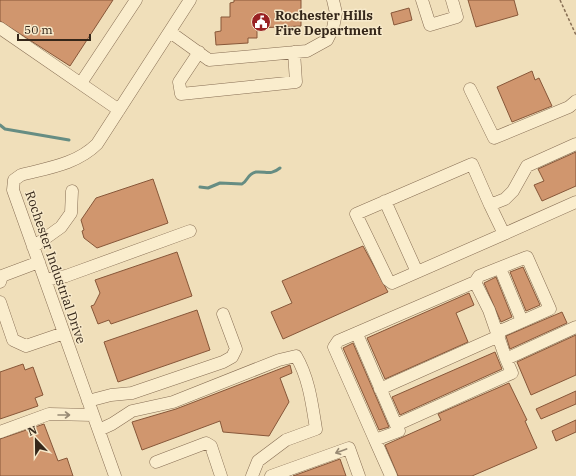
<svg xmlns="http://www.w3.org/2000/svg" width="576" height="476" font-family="'IBM Plex Serif',serif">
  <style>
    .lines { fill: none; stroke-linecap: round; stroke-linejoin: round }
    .stream { stroke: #668d83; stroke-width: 3 }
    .building { fill: #d0966e; stroke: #875739 }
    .minor-casing { stroke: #876e54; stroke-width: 13 }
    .path { stroke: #876e54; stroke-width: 1.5; stroke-dasharray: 3 2; stroke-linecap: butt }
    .minor { stroke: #faedcd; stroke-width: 12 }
    .oneway { stroke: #988a74 }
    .labels { text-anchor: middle; stroke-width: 3; stroke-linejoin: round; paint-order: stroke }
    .poi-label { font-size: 13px; font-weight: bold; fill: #35271a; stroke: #f7e9ca; text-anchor: start }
    .street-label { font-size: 13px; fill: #35271a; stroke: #f7e9ca }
  </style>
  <rect width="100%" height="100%" fill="#f0dfba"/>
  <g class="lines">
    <path class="stream" d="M0 125 5 129 69 140
      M200 187 208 188 220 183 242 184C248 181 247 174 256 172 266 171 270 176 280 168"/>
  </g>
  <path class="building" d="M0 0H113L70 66 0 21Z
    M234 0H301V26L257 28V38H248V43L216 45 215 32 221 31V17H230V3L234 2Z
    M468 0H514L518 15 476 27Z
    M409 8 412 20 394 25 391 13Z
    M532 71 535 80 539 78 552 106 512 122 497 87Z
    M576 152V186L542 201 534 185 544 181 538 169Z
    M153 179 168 223 97 248 84 238 82 231 84 230 81 220 96 198Z
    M363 246 388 292 283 339 271 312 292 303 282 281Z
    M177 252 192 296 111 324 109 320 98 324 91 306 94 305 100 293 95 280Z
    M523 267 540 305 526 311 510 272Z
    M496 277 512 317 501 322 484 283Z
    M469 293 474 305 456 313 468 342 385 379 367 338Z
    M197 310 210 350 118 382 104 342Z
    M562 312 567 323 510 349 506 336Z
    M576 335V375L531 395 517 362Z
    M353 343 389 427 379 430 343 348Z
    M495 352 502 369 400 415 392 397Z
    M23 364 25 370 33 367 43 395 35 398 38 406 0 419V372Z
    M290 365 292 373 280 378 289 402 269 436 223 432 220 421 142 450 132 422 176 409Z
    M509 383 527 420 525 421 537 448 472 476H398L385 445 441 420 438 414Z
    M576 391V404L541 419 536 409Z
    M576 420V432L556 441 552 431Z
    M44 424 58 461 67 458 73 476H0V439Z
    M340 459 346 476H293Z"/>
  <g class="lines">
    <defs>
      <path id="minor" d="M422 0 430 25 457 17 452 0
        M0 28 119 110
        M170 32 209 60 307 51 327 40 333 28 336 13 333 0
        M199 52 179 82 181 94 296 82 294 52
        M81 83 136 0
        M470 89 494 138 569 107 576 101
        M576 144 527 166 513 191 505 199 490 205 504 234 576 202
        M385 201 417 272
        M490 205 472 164 356 214 388 280 392 283 504 234
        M33 247 61 227 71 213 72 191
        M500 268 522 321
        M45 280 66 276 190 231
        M0 282 2 276 39 262
        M475 282 489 310 506 359
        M0 302 13 340 26 346 64 333
        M357 334 396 425
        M380 389 499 336
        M88 401 111 395 132 393 223 362 232 357 236 349 223 314
        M99 430 112 424 132 411 173 402 279 360 296 356C309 378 312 404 316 429L286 440 258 461 252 476
        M0 432 49 414 93 415
        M375 440 334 347 338 341 475 282 479 276 527 257 550 309 498 332
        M156 462 206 443 211 446 221 476
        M115 476 13 190 14 180 21 175C48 168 77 164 97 144L190 0
        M271 476 349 448 359 476
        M391 476 375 440 399 431 396 425 512 373 506 359 576 327"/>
    </defs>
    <use href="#minor" class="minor-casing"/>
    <path class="path" d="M560 0 576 35"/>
    <use href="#minor" class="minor"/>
  </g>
  <defs><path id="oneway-shaft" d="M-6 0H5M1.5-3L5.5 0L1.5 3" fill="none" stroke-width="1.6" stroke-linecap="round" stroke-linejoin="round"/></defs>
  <g class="oneway">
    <use href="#oneway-shaft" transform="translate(64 415)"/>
    <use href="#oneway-shaft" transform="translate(341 451) rotate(160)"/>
  </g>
  <defs>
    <symbol id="civic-disc" viewBox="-11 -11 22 22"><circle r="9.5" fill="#982123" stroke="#f7e9ca"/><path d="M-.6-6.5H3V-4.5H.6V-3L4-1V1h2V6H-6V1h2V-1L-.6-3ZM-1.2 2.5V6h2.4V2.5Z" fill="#fff"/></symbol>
  </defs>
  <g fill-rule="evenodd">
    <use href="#civic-disc" x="250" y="11" width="22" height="22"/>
  </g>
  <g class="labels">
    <g class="poi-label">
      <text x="275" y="20">Rochester Hills<tspan x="275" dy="15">Fire Department</tspan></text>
    </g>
    <g class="street-label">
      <text transform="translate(56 267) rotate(71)" y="5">Rochester Industrial Drive</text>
    </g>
  </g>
  <g transform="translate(36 440) rotate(338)" stroke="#f7e9ca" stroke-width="3" paint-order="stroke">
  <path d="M0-3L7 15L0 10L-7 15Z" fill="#35271a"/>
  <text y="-6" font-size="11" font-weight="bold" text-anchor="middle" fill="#35271a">N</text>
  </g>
  <path d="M18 34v6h72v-6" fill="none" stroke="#35271a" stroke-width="2"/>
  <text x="24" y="34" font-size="12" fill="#35271a" stroke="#f7e9ca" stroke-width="3" paint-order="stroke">50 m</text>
</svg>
